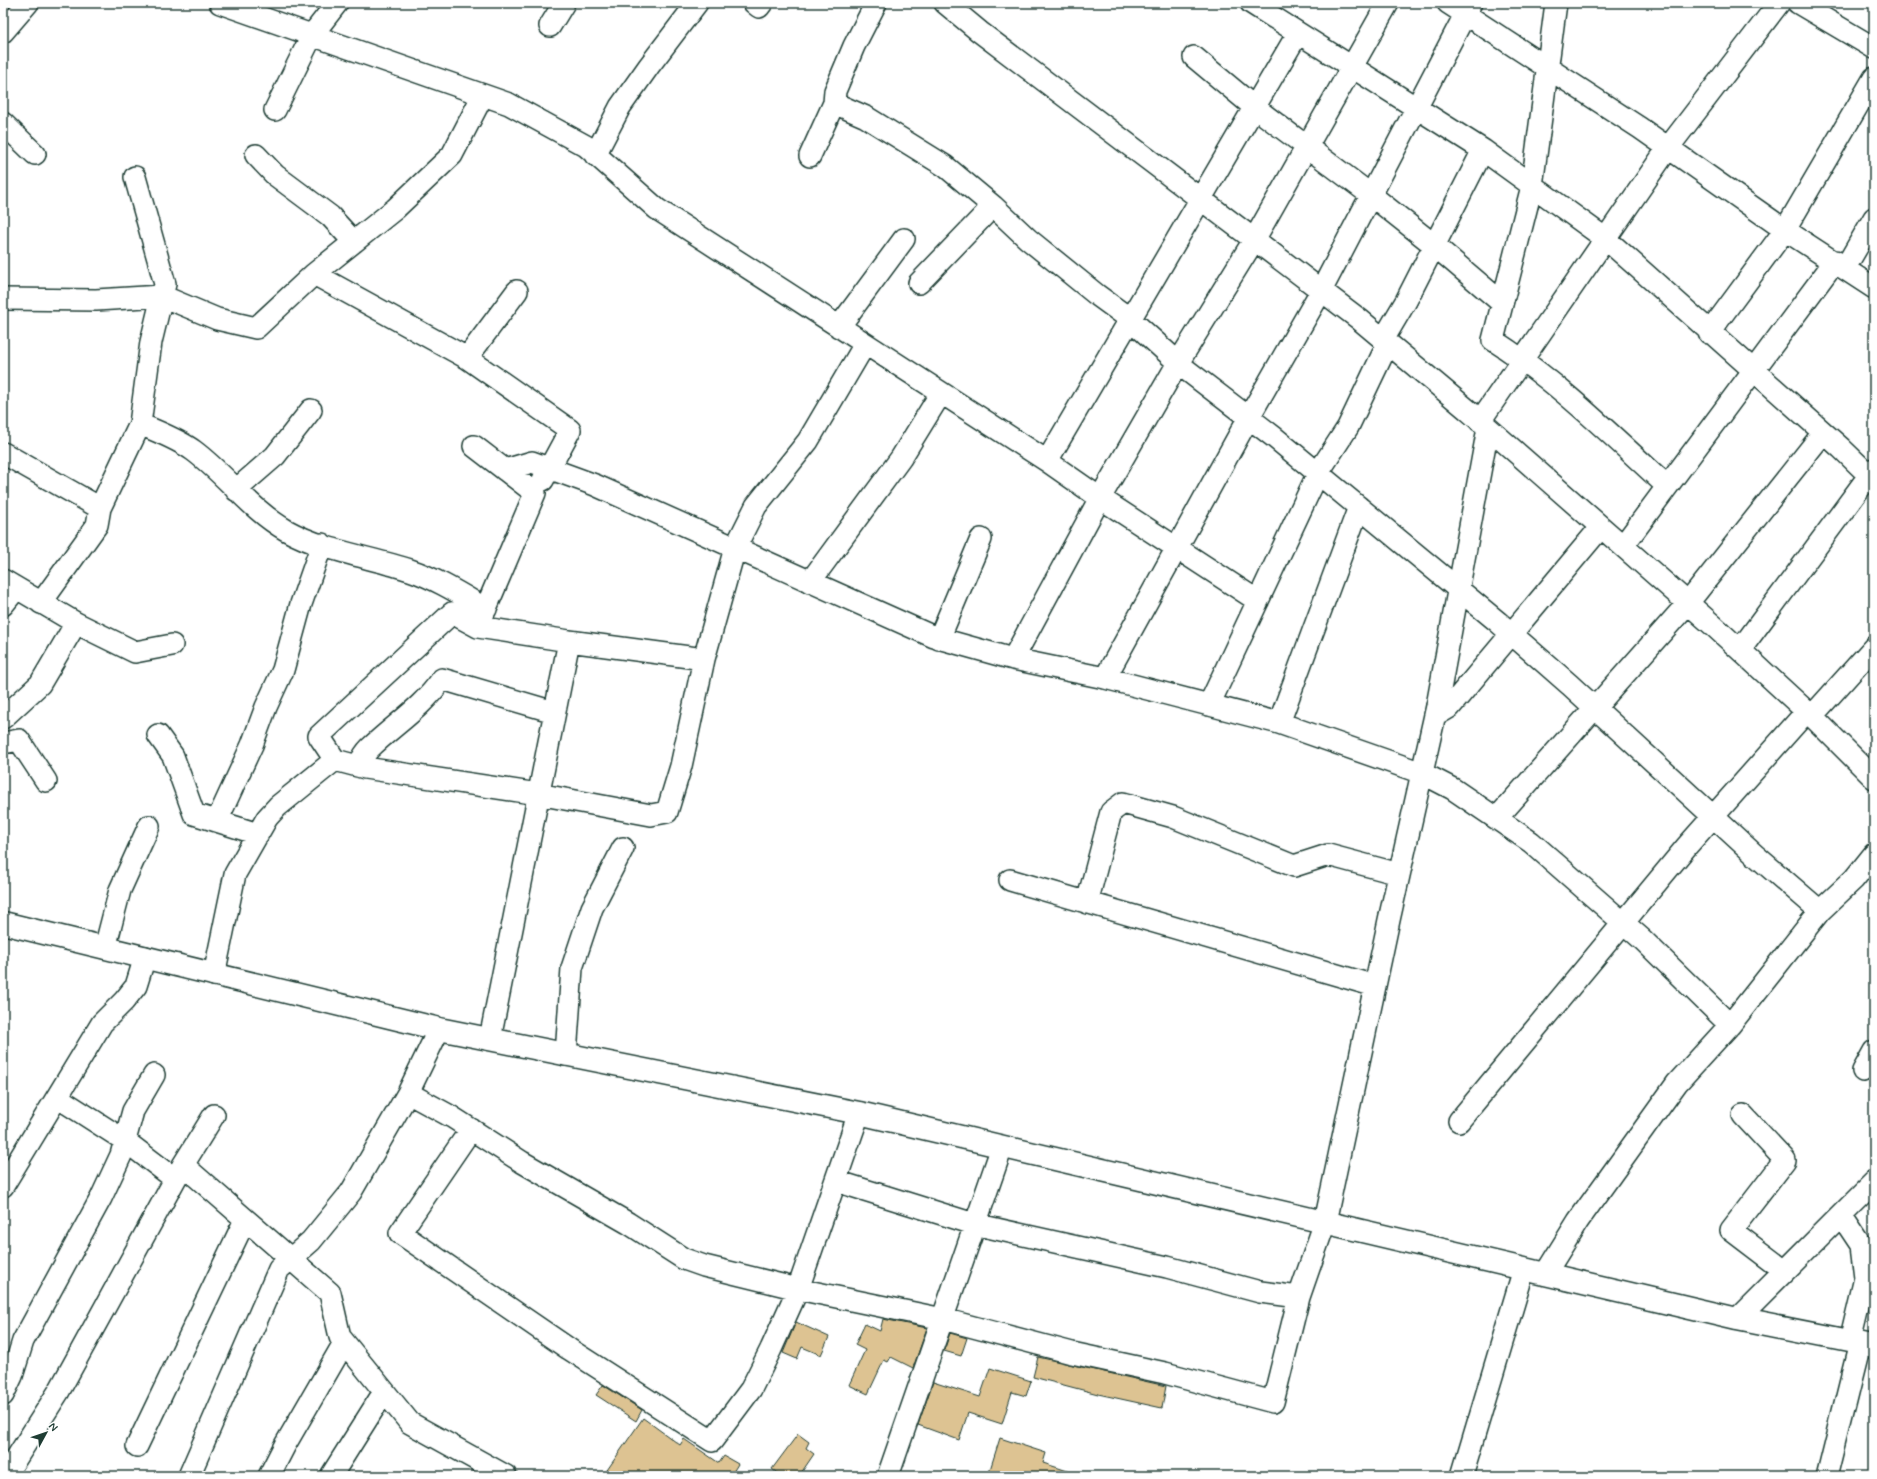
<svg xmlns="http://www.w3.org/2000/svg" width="1877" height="1479" font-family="Mynerve,sans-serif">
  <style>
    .building { fill: #ddc392; stroke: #1f3d34 }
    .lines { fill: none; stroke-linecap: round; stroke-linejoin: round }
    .minor-casing { stroke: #1f3d34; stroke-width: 24 }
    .tertiary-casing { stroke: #1f3d34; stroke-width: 25 }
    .minor { stroke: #fff; stroke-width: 21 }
    .tertiary { stroke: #fff; stroke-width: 22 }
  </style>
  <rect width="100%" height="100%" fill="#fff"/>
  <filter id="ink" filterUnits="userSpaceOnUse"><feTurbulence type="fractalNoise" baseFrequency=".025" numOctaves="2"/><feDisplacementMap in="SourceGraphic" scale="8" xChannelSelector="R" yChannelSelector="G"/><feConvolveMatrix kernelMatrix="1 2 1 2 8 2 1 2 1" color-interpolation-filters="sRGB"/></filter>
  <g filter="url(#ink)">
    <path class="building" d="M883 1319 927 1328 913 1368 891 1357 888 1362 884 1360 868 1394 849 1385 865 1350 855 1345 865 1324 880 1331Z
      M796 1322 829 1337 821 1355 802 1347 797 1359 783 1353Z
      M950 1333 967 1338 961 1356 944 1351Z
      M1038 1357 1166 1386 1162 1408 1098 1394 1033 1377Z
      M990 1368 1031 1381 1026 1396 1012 1392 1002 1424 968 1413 959 1440 918 1425 933 1382 980 1397Z
      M603 1385 642 1410 636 1421 596 1395Z
      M643 1418 680 1445 684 1439 719 1463 724 1456 738 1464 733 1472 739 1476H603Z
      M798 1434 809 1442 806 1448 814 1454 799 1476H781L772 1469Z
      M1000 1438 1046 1453 1043 1463 1074 1473 1073 1476H988Z"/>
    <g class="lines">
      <defs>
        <path id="minor" d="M220 3 509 104 586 146 657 209 1047 461 1100 498 1258 601
          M754 3 759 7 762 3
          M945 3 980 32 1359 319 1469 411 1715 627 1817 721 1874 778
          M1251 3 1483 150 1606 239 1841 448 1874 480
          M1448 3 1640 128 1785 230 1874 288
          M1556 3 1532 186 1493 340C1557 381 1611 435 1667 486
          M1798 3 1874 48
          M550 26 564 3
          M3 32 28 3
          M1194 57 1254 107 1371 195 1434 245 1502 303
          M834 103 866 117 945 166 993 206 1028 239 1097 295 1130 319 1184 368 1274 437 1498 622 1570 685 1755 855 1820 911
          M275 110 312 35 337 3
          M3 123 35 154
          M256 155 275 175 330 216 354 242
          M595 155 620 107 649 66 697 3
          M810 156 834 103 835 91 854 46 876 3
          M1845 268 1874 218
          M314 274 467 358
          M919 283 993 206
          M517 291 467 358 570 430 543 480
          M3 299 96 300 162 296 217 319 256 328 314 274 395 209 452 155 483 95
          M839 327 904 239
          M1709 333 1785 230 1874 78
          M1383 340 1406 301 1483 150
          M1480 421 1668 148 1779 3
          M140 424C158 432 178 439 194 451 226 475 251 510 286 530 324 551 370 557 410 570 437 579 462 595 486 609
          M474 446 535 493 478 627 569 641 490 1039
          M3 453 100 508
          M1047 461 1298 33
          M505 470 532 462 595 485 934 637 1013 659 1105 678 1279 723 1422 773 1453 789 1531 842 1643 940 1730 1025
          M236 490 275 456 311 410
          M1623 546 1835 261
          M3 580 76 623 135 652 172 645
          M810 582 901 458 941 393
          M41 603 97 525 100 508 140 424 151 342 165 284 135 177
          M3 605 16 589
          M939 639 981 539
          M569 641 704 659
          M1740 650 1874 469
          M1013 659 1100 498 1178 363 1254 240 1388 3
          M1105 678 1249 417 1321 291 1471 3
          M1209 705 1318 473 1348 427 1388 343
          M1435 716 1450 707 1601 527
          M1812 716 1874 647
          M3 718 40 684 76 623
          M1279 723 1359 507
          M158 735 173 756 194 814 258 834
          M3 743 19 740 46 781
          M335 760 319 736 452 613 478 627
          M358 766C361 760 365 753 370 748 395 724 422 708 442 679L554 712
          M1497 818 1688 603 1823 433
          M217 821 252 745 266 707 283 670 301 604 322 544
          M1010 880 1375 986
          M1087 903 1111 812 1123 803 1173 817 1294 866 1328 855 1399 874
          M105 948 120 890 149 826
          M214 975 235 874 267 818 278 806 335 760 365 768 538 794 651 815 667 812 681 766 704 659 735 548 756 506 808 441 865 344
          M566 1055 572 968 592 908 623 848
          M1863 1071 1874 1051
          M408 1093 452 1117 522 1162 628 1223 684 1259 704 1266 798 1289 943 1319 1072 1353 1165 1373 1273 1402 1299 1297 1325 1222 1389 920 1437 706 1488 428
          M57 1097 124 1140 175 1179
          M1743 1115 1785 1160 1731 1230 1785 1271
          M1459 1121 1687 846 1807 711
          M471 1129 400 1233 569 1349 712 1441 751 1389 771 1349 798 1289 859 1113
          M183 1165 330 1293 340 1337 410 1423 506 1476
          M836 1181 974 1224 1167 1267 1260 1292 1299 1297
          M3 1186 102 1023 124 1001 136 986 145 957
          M1841 1215 1861 1245 1865 1278 1850 1341
          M1545 1274 1578 1221 1677 1083 1730 1025 1820 911 1854 879 1874 854
          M1737 1319 1874 1182
          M3 1395 12 1376 23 1341 101 1198 121 1155 133 1111 154 1075
          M137 1446 245 1220
          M5 1476 59 1391 183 1165 214 1115
          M189 1476 279 1269 311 1241 351 1192 408 1093 439 1029
          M269 1476 285 1445 344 1343
          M331 1476 384 1392
          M888 1476 1002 1147
          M1462 1476 1524 1269
          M1827 1476 1860 1343"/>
        <path id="tertiary" d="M3 923 439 1029 859 1113 1737 1319 1874 1346"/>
      </defs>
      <use href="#minor" class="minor-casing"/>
      <use href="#tertiary" class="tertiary-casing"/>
      <use href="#minor" class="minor"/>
      <use href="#tertiary" class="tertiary"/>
    </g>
  </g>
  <rect width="1877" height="1479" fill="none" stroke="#fff" stroke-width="16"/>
  <rect x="8" y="8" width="1861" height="1463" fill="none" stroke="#1f3d34" stroke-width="1.5" filter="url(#ink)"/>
  <g transform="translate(46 1433) rotate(50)" stroke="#ffffff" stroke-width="3" paint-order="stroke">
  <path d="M0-3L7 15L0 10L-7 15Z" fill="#1f3d34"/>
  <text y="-6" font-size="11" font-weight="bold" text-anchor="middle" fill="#1f3d34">N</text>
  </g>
</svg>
